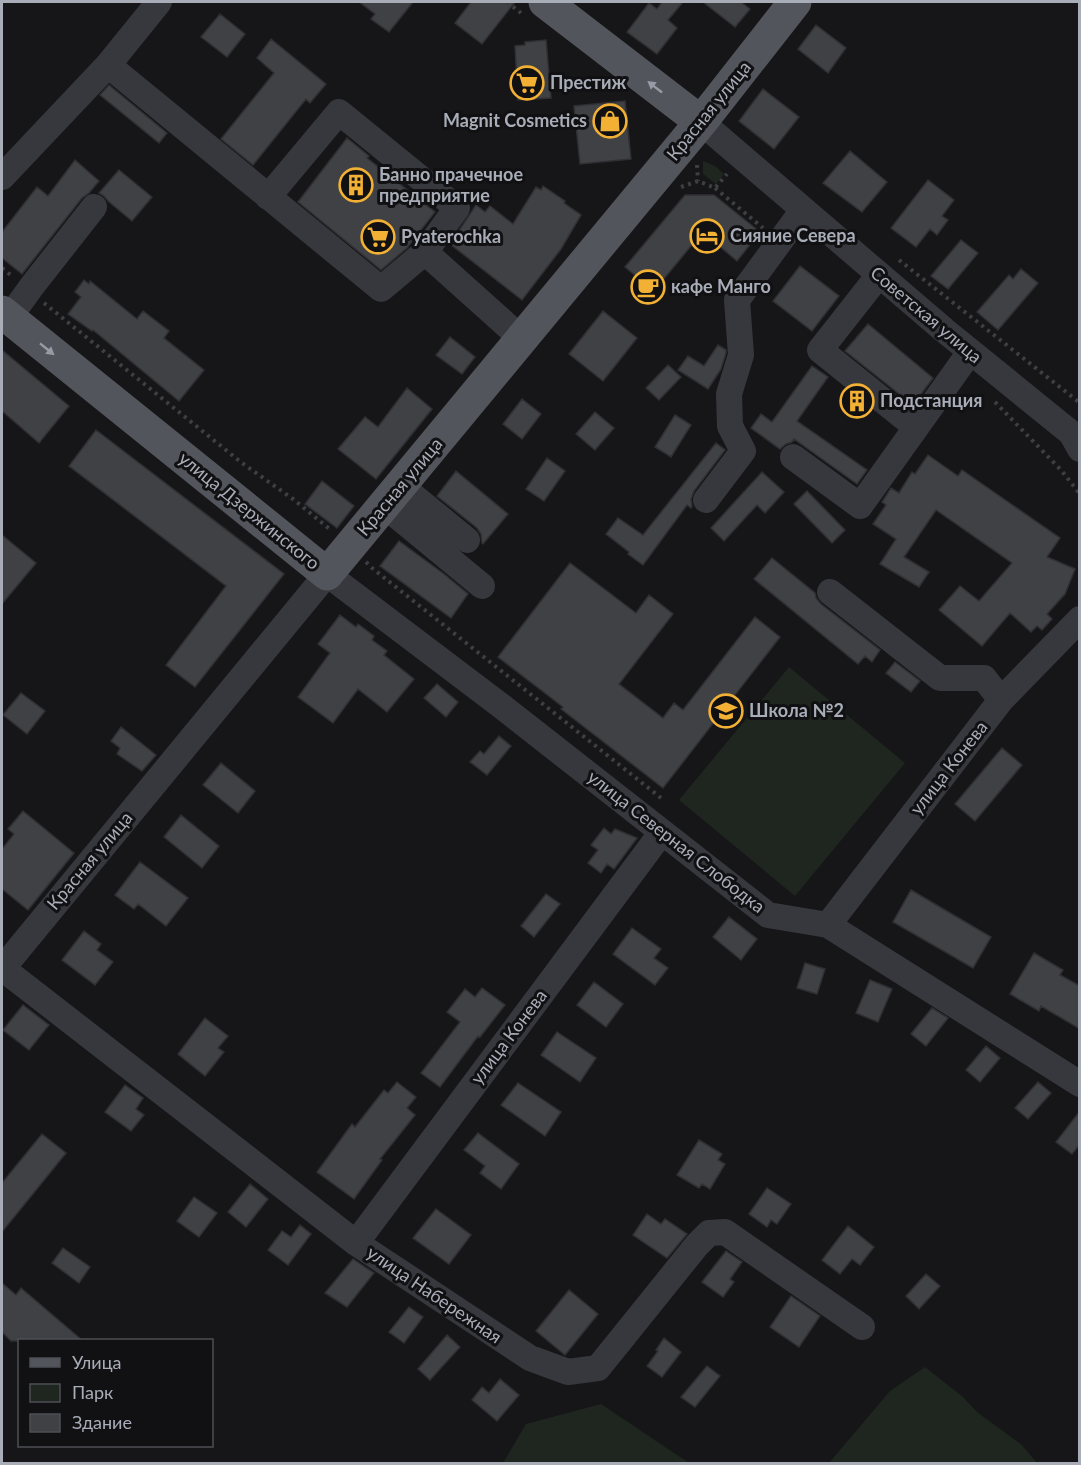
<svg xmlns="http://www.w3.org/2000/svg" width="1081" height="1465" font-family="Lato,sans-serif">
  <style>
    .green { fill: #1e261f }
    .building { fill: #404145; stroke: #303034; stroke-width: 1.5 }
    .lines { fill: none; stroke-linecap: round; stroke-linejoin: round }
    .path { stroke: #3d3f44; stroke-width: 4; stroke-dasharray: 3 4.5; stroke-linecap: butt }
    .minor { stroke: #37383d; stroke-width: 26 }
    .major { stroke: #53555c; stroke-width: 33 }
    .oneway { fill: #979ba6 }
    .labels { text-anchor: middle; stroke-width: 6; stroke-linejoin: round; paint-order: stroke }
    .poi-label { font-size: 18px; font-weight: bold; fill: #a8adb8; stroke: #111113; text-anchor: start }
    .street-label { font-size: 18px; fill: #a8adb8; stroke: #111113 }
  </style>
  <rect width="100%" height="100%" fill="#161618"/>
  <path class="green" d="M703 161 715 166 724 174 716 184 703 174Z
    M789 667 905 763 795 896 679 800Z
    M925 1367 963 1397 977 1412 1022 1445 1037 1463H829L890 1391Z
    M601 1404 689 1463H503L526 1424Z"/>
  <path class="building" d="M359 2H413L389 32 371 19 375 14Z
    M471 2H515L482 44 455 23Z
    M662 2H683L668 20 677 28 657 54 627 32 649 3 657 9Z
    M703 2H741L750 9 735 27Z
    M220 14 245 34 227 57 201 37Z
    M816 25 846 48 828 73 798 49Z
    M271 39 326 84 310 103 306 99 253 165 221 139 274 73 257 58Z
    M546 40 551 98 518 100 515 46 525 45V42Z
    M109 85 167 133 159 143 100 95Z
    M763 89 799 117 774 149 739 121Z
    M625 101 631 159 580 164 574 106Z
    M347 138 369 156 367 158 435 212 407 248 381 270 298 202Z
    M850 151 887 182 862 212 823 183Z
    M75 160 99 181 89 193 82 198 22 274 2 258V232L37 187 48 196Z
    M119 170 152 197 132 221 108 201 104 196 99 193Z
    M928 180 954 200 942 216 948 220 937 235 930 229 916 247 891 228Z
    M543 186 565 201 564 203 581 215 561 249 522 300 450 244 476 205 485 212 490 206 513 224 536 187 541 190Z
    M685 195H714L760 232 737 261 711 239 695 241 654 291 625 267Z
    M961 240 978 253 948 289 931 276Z
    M800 266 839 296 812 331 773 301Z
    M1021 269 1038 283 998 330 977 312 1009 275 1013 279Z
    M84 280 89 284 90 281 137 319 143 311 169 331 164 338 204 370 179 401 93 330 92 331 68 314 81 297 75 292Z
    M603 311 637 338 603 381 569 354Z
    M868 324 933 378 913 405 845 351Z
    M450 337 475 357 462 374 436 355Z
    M718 345 726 350V353L721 369 708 389 678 370 688 356 704 366Z
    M2 350 69 406 39 443 2 411Z
    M668 365 681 377 659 400 646 388Z
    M812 366 828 377 797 421 867 470 857 484 794 439 792 442 786 444 780 449 751 428 761 414 772 422Z
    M407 388 432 409 376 479 338 449 365 417 378 427Z
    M852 395 864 404 859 411 847 402Z
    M522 399 541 414 522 439 503 424Z
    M595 412 614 428 595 450 576 434Z
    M675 415 691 425 671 457 655 447Z
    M96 430 284 574 195 687 166 665 226 586 69 466Z
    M716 443 725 450 694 491 691 499 692 506 691 508 687 505 643 565 628 554 629 552 606 534 618 518 643 535Z
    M928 455 958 476 962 470 1060 538 1047 557 1075 569 1065 594 1047 614 1052 619 1042 630 1037 626 1031 632 1010 613 982 646 939 610 960 586 979 601 1012 563 936 510 904 557 929 572 919 587 880 564 896 539 873 524 886 505 882 502 891 488 899 493 912 472 915 474Z
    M547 458 565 471 544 501 526 489Z
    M456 471 508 514 483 544 482 543 481 534 477 528 437 496Z
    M762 472 784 492 765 513 757 505 724 541 711 528Z
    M322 481 354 506 337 528 305 504Z
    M807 491 845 530 832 543 794 504Z
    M2 535 36 563 2 604Z
    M399 541 444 574 468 594 451 618 380 566Z
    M772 558 815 593 816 598 821 604 880 650 872 662 865 656 858 664 754 579Z
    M570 563 636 613 649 595 673 614 619 684 663 718 674 703 683 710 755 617 780 637 663 788 561 709 563 707 498 657Z
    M340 615 356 627 358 624 374 636 372 640 387 651 384 655 414 679 387 712 358 689 333 723 298 697 330 653 318 644Z
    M895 662 920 681 911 692 886 673Z
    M437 684 458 702 446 717 424 698Z
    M21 693 45 711 27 734 3 715Z
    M121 727 156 755 142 771 117 754 120 748 111 741Z
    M499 736 511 746 487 775 470 762 480 751 484 754Z
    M1002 748 1022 765 975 821 955 804Z
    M221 763 255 791 238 813 203 785Z
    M23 811 74 853 28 910 2 889V849L14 834 8 829Z
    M181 815 219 846 202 868 164 837Z
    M604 828 611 834 615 829 637 838 614 869 607 864 601 873 588 863 598 850 591 845Z
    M140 862 188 898 166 926 138 904 134 909 115 895Z
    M911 890 991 937 973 968 893 922Z
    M546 894 560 904 534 937 521 926Z
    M729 917 757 939 741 960 713 937Z
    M632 928 661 949 654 958 668 968 655 985 613 954Z
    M84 931 101 944 97 950 113 962 95 985 62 960Z
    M1034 953 1063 970 1060 975 1080 986V1029L1041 1006 1039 1011 1010 994Z
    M805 963 825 969 817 994 797 988Z
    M870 980 892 989 878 1022 856 1013Z
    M594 982 623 1004 606 1027 577 1005Z
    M482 988 505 1005 480 1037 478 1036 440 1087 421 1073 460 1022 447 1012 465 989 475 997Z
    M23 1005 49 1025 29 1050 3 1030Z
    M932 1008 948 1018 926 1046 911 1034Z
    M205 1018 228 1036 218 1048 224 1052 205 1076 178 1054Z
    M557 1032 596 1058 580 1082 541 1055Z
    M986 1046 1000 1058 980 1082 966 1070Z
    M397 1082 416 1097 407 1108 415 1115 380 1159 382 1160 354 1199 317 1172 352 1124 355 1127 384 1090 388 1093Z
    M1038 1082 1051 1093 1028 1119 1015 1108Z
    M518 1083 561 1112 545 1136 501 1105Z
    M125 1085 143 1098 136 1109 144 1115 131 1131 105 1112Z
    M1080 1111V1144L1072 1154 1056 1142Z
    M478 1133 519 1164 501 1189 480 1173 485 1166 464 1150Z
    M42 1134 66 1153 2 1232V1183Z
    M699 1140 722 1154 718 1160 725 1164 710 1189 702 1184 699 1188 677 1175Z
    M250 1184 268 1199 246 1227 228 1212Z
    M767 1188 791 1204 777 1224 771 1220 767 1227 749 1214Z
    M194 1197 217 1213 199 1237 177 1221Z
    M436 1209 471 1235 449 1264 413 1238Z
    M647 1214 661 1224 665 1219 687 1234 667 1258 633 1235Z
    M300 1225 311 1234 288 1265 268 1250 282 1231 291 1237Z
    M848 1226 874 1247 860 1265 852 1259 840 1274 822 1260Z
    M63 1248 90 1267 79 1283 52 1263Z
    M726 1251 742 1262 730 1279 734 1282 723 1297 702 1282Z
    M353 1259 374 1273 347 1307 325 1293Z
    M926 1274 940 1286 919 1309 906 1296Z
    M2 1283 16 1295 21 1288 83 1341H11L2 1332Z
    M569 1290 598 1314 565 1355 536 1331Z
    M791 1296 820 1316 799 1347 770 1327Z
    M409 1307 423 1317 404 1343 389 1332Z
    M447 1335 460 1347 430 1380 418 1369Z
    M664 1338 681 1352 662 1377 647 1366 658 1351 656 1350Z
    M707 1366 720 1376 695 1407 681 1397Z
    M500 1379 519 1395 497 1421 472 1400 482 1387 489 1393Z"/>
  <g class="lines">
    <path class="path" d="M507 2 521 13
      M697 165 698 181
      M681 187 698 181 715 188 727 174
      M715 188 763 228
      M899 260 1080 403
      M2 268 13 277
      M44 303 242 463 293 499 332 531
      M995 402 1061 470 1080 494
      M366 562 372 568 661 798"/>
    <path class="minor" d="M108 65 381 289 425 252 457 208 339 112 268 197
      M701 122 944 330 1071 433 1080 449
      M2 177 108 65 159 2
      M425 252 522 339
      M879 275 820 350 916 427
      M9 318 32 286 94 207
      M793 457 860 506 970 352
      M401 486 467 540
      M706 500 743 451 730 426 729 394 741 355 737 300 803 210
      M385 506 482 586
      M830 592 940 678H984L1001 700
      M828 925 1001 700 1080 619
      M2 968 356 1243 530 1358 568 1372 598 1368 697 1245 709 1233 725 1232 862 1327
      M2 969 327 574 500 705 768 915 828 925 1080 1084
      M356 1243 662 832"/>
    <path class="major" d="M545 2 701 122
      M2 312 327 574 701 122 795 2"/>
  </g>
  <defs><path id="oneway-solid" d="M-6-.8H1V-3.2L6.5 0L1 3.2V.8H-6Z" transform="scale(1.5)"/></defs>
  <g class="oneway">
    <use href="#oneway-solid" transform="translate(655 87) rotate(-142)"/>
    <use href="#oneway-solid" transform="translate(47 349) rotate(39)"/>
  </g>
  <defs>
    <symbol id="supermarket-ring" viewBox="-11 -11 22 22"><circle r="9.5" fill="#111113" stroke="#f2b134" stroke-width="1.5"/><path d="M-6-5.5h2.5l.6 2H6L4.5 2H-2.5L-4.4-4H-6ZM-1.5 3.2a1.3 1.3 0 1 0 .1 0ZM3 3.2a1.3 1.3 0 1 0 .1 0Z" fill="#f2b134"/></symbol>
    <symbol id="shop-ring" viewBox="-11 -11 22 22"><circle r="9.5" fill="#111113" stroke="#f2b134" stroke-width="1.5"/><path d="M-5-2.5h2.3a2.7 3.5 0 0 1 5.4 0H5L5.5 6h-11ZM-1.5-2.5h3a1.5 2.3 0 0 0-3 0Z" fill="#f2b134"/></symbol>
    <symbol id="building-ring" viewBox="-11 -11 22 22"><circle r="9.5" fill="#111113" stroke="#f2b134" stroke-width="1.5"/><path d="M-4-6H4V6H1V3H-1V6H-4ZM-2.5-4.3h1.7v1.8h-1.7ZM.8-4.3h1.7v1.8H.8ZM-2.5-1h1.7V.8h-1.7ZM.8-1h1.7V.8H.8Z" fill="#f2b134"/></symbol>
    <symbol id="hotel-ring" viewBox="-11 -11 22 22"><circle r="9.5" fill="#111113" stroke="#f2b134" stroke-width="1.5"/><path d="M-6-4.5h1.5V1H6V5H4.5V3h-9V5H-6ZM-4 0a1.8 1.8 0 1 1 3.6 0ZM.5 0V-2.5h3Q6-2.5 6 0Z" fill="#f2b134"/></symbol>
    <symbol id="cafe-ring" viewBox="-11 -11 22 22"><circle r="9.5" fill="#111113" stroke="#f2b134" stroke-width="1.5"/><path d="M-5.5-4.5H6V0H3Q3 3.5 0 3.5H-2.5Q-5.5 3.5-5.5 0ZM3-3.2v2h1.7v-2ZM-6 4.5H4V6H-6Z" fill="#f2b134"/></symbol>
    <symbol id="school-ring" viewBox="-11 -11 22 22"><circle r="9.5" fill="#111113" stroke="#f2b134" stroke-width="1.5"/><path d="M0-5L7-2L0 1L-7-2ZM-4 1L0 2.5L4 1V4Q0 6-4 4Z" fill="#f2b134"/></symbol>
  </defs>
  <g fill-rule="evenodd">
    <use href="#supermarket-ring" x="508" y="64" width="38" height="38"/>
    <use href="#shop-ring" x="591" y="102" width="38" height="38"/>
    <use href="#building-ring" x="337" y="166" width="38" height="38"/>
    <use href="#hotel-ring" x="688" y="217" width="38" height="38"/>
    <use href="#supermarket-ring" x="359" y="218" width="38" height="38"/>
    <use href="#cafe-ring" x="629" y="268" width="38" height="38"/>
    <use href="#building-ring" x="838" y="382" width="38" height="38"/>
    <use href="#school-ring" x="707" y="692" width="38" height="38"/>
  </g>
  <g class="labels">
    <g class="poi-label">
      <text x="550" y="89">Престиж</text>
      <text x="587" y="127" text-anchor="end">Magnit Cosmetics</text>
      <text x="379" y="181">Банно прачечное<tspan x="379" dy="21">предприятие</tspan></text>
      <text x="730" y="242">Сияние Севера</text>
      <text x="401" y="243">Pyaterochka</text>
      <text x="671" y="293">кафе Манго</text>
      <text x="880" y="407">Подстанция</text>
      <text x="749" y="717">Школа №2</text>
    </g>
    <g class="street-label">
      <text transform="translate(709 111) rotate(-51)" y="6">Красная улица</text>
      <text transform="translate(926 315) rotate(40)" y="6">Советская улица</text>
      <text transform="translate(400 487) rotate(-50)" y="6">Красная улица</text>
      <text transform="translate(249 511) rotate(39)" y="6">улица Дзержинского</text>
      <text transform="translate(949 768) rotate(-52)" y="6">улица Конева</text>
      <text transform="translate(676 842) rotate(38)" y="6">улица Северная Слободка</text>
      <text transform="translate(90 861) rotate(-50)" y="6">Красная улица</text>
      <text transform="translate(509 1037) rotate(-53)" y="6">улица Конева</text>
      <text transform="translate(434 1295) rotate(34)" y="6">улица Набережная</text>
    </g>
  </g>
  <rect width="1081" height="1465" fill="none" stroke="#a8adb8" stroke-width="6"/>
  <rect x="18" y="1339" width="195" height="108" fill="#111113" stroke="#4d4f55" stroke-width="1.5"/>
  <rect x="30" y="1358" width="30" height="9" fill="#53555c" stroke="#4d4f55" stroke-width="1.5"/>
  <text x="72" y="1369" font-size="18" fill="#a8adb8">Улица</text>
  <rect x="30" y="1384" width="30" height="18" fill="#1e261f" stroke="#4d4f55" stroke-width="1.5"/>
  <text x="72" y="1399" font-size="18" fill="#a8adb8">Парк</text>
  <rect x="30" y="1414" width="30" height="18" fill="#404145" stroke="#4d4f55" stroke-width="1.5"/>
  <text x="72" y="1429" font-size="18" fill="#a8adb8">Здание</text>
</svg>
